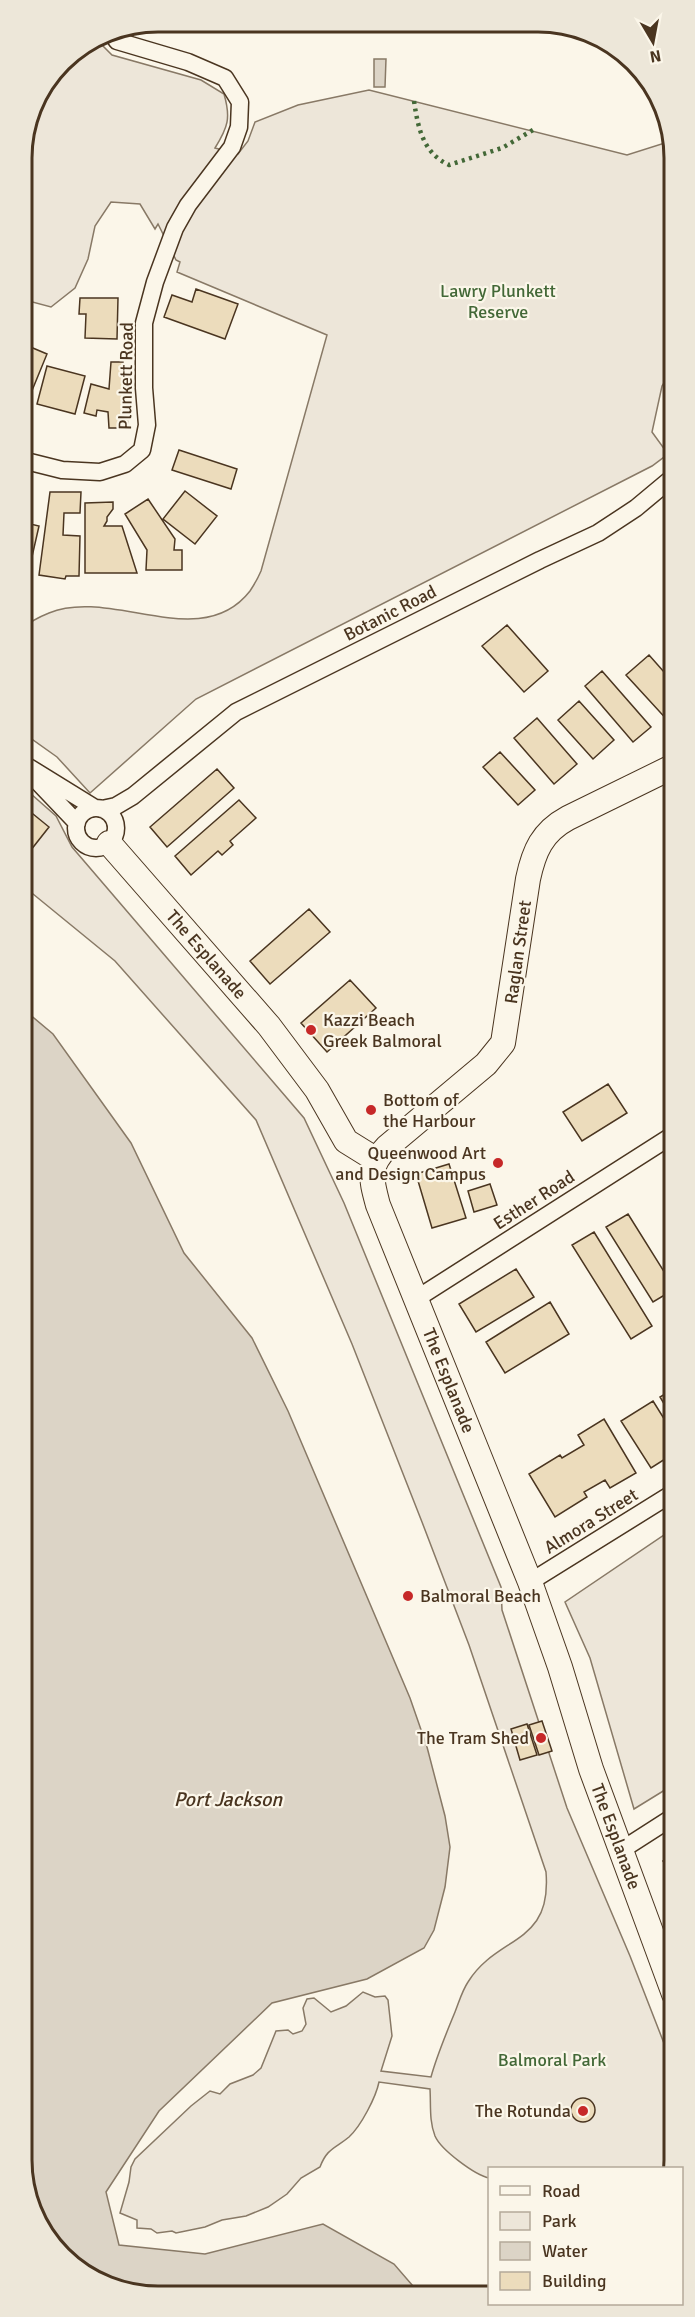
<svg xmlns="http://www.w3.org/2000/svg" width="695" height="2317" font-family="Signika,sans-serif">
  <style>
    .green { fill: #ede6d9; stroke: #887966; stroke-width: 1.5 }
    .water { fill: #dcd4c6; stroke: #887966; stroke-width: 1.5 }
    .building { fill: #ecdcbc; stroke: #4a3520; stroke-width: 1.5 }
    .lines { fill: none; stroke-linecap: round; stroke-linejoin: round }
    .street-casing { stroke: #4a3520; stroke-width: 19 }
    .secondary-casing { stroke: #4a3520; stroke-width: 26 }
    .street { stroke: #fbf6e9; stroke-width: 16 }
    .secondary { stroke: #fbf6e9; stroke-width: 24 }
    .hedge { stroke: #436837; stroke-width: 4.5; stroke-dasharray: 3 4.5; stroke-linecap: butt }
    .poi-dot { fill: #c62828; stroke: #fbf6e9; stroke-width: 2 }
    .labels { text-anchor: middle; stroke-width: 4.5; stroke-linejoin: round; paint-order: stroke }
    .park-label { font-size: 18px; fill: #436837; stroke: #fbf6e9 }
    .street-label { font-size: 18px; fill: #4a3520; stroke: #fbf6e9 }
    .poi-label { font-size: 18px; fill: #4a3520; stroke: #fbf6e9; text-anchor: start }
    .water-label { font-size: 20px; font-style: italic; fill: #4a3520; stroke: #fbf6e9 }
    .rim { fill: none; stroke: #4a3520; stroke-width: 3 }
  </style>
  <rect width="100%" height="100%" fill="#fbf6e9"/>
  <path class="green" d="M95 38 112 55 201 80 224 94C231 118 228 127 215 148L238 154 248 141 255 122 298 105 369 90 627 155 671 141 672 370 662 386 652 432 668 454 652 466 196 699 90 793 57 757 22 732V629C30 621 39 617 49 613 111 587 201 654 250 591 254 585 258 578 261 571L327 335 177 272 180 262 176 260 158 224 155 229 140 204 111 202 95 226 88 259 75 288 51 307 21 299V154L30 159 21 148 32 105 61 61Z
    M22 786 56 816 72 847 304 1118 344 1203 501 1587 502 1610 567 1808 630 1956 674 2069 673 2168H490L489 2178C475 2175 441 2150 435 2136 429 2121 431 2105 430 2089L379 2082C376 2097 361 2126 349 2137 336 2148 327 2148 320 2167L301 2178 287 2194 268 2207 246 2216 222 2220 205 2227 176 2233 172 2231 157 2233 151 2229 137 2228V2220L120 2213 129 2182 131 2167 135 2159 191 2106 210 2091 220 2094 230 2084 253 2075 261 2068 276 2031 288 2030 293 2034 302 2031 306 2024 303 2008 307 1999 314 1998 331 2012 346 2006 363 1992 375 1997 385 1996 388 2000 392 2036 381 2071 431 2077C437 2055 446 2034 455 2012 459 2002 462 1991 468 1982 498 1934 552 1946 546 1872L469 1645 422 1522 352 1344 256 1120 115 961 22 885Z
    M673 1529V1785L634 1809 590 1658 565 1602Z"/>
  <path class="water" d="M374 59H386L385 87H374Z
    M22 1008 53 1034 131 1143 184 1253 252 1338 288 1411 410 1698 427 1747 445 1816 450 1847 445 1887 434 1930 424 1948 367 1979 272 2003 159 2111 106 2192 119 2245 205 2254 323 2224 394 2264 419 2293H131L61 2256 24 2185Z"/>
  <path class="building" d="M161 21H205V23H161Z
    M196 289 238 304 225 339 164 317 172 295 192 302Z
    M80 298H118L117 339 85 338 86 314H79Z
    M21 343 47 354 31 393 22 389Z
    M111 362H123L128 428H109L108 412 97 410 96 416 84 413 91 384 109 389Z
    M47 366 85 376 75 414 37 404Z
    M179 450 237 469 231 489 172 470Z
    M185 491 217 516 195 544 163 519Z
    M50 492H81L80 513H64L63 535 80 536 79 576H66L65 579 39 575Z
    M148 499 175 539 174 550H182V570H146L147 550 125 514Z
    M113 502V509L107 517V521L104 526H122L137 573H85V503Z
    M22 510 29 511 26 523 39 526 29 570 22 569Z
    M507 625 548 671 524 692 482 646Z
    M649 655 672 681V721L670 723 626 675Z
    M602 671 651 727 633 742 585 686Z
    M579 701 614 740 593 759 558 720Z
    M537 718 577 764 554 784 514 738Z
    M500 752 535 790 518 805 483 767Z
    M217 769 234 788 167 847 150 827Z
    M239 800 256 818 230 841 233 845 222 855 218 851 191 875 175 856Z
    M22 805 49 827 23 860 22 859Z
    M309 909 330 932 270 984 250 961Z
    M350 980 376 1008 327 1052 301 1023Z
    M608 1084 627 1113 582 1141 563 1112Z
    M449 1164 466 1218 432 1228 416 1174Z
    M490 1184 497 1205 474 1212 468 1191Z
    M628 1214 673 1286V1290L653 1302 606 1227Z
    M594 1232 652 1326 631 1339 572 1245Z
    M516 1269 534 1297 476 1332 459 1304Z
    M550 1302 569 1334 505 1373 486 1342Z
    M673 1389V1419L660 1397Z
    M653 1401 673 1433V1454L651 1468 621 1421Z
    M604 1419 636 1473 610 1488 605 1480 584 1492 587 1497 555 1517 529 1474 560 1455 562 1458 584 1445 578 1435Z
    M542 1721 552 1751 539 1755 529 1725Z
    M527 1724 537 1755 520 1760 511 1729Z
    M673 1854V1878L663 1861Z
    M571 2110a12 12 0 1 1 24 0a12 12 0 1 1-24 0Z"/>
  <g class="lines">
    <defs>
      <path id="street" d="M22 460 62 470 100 472 125 464 142 450 147 425 144 388V323L155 282 175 228 188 205 232 147 239 127 240 102 225 78 188 62 117 41 110 31
        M22 763 95 808
        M36 780 77 823
        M76 828a20 20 0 1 1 40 0a20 20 0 1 1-40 0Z
        M102 809 116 806 133 796 236 712 540 560 598 533 636 508 672 478
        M416 1299 673 1135
        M530 1582 673 1493
        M620 1851 673 1817"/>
      <g id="secondary">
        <path id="s1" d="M672 767 568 818C542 832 534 851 528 879L503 1043 486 1064 387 1147C367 1167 371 1179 378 1205L530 1582 560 1667 591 1769 674 1994"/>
        <path id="s2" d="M109 843 269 1026 317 1090 346 1141 375 1159"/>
      </g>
    </defs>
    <use href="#street" class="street-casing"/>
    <use href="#secondary" class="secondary-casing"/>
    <use href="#street" class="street"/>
    <use href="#secondary" class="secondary"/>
    <path class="hedge" d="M414 101C418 128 423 153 449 165L502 148 533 130"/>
  </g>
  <g class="poi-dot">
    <circle cx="311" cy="1030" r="6"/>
    <circle cx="371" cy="1110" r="6"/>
    <circle cx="498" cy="1163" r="6"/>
    <circle cx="408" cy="1596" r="6"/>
    <circle cx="541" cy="1738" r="6"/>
    <circle cx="583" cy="2111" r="6"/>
  </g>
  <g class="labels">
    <g class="park-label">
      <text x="498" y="297">Lawry Plunkett<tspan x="498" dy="21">Reserve</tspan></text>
      <text x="552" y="2066">Balmoral Park</text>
    </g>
    <g class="street-label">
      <text transform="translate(126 376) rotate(-89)" y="6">Plunkett Road</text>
      <text transform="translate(390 613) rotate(-27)" y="6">Botanic Road</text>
      <text transform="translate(518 952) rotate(-82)" y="6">Raglan Street</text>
      <text dy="6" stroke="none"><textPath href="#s2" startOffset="148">The Esplanade</textPath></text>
      <text transform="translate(534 1200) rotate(-33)" y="6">Esther Road</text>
      <text dy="6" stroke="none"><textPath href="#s1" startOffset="766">The Esplanade</textPath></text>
      <text transform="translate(591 1521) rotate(-32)" y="6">Almora Street</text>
      <text dy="6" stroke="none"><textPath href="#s1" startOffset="1252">The Esplanade</textPath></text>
    </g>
    <g class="poi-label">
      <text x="323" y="1026">Kazzi Beach<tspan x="323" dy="21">Greek Balmoral</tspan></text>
      <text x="383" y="1106">Bottom of<tspan x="383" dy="21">the Harbour</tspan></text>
      <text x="486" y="1159" text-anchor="end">Queenwood Art<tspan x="486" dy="21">and Design Campus</tspan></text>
      <text x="420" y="1602">Balmoral Beach</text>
      <text x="529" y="1744" text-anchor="end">The Tram Shed</text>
      <text x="571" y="2117" text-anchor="end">The Rotunda</text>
    </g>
    <g class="water-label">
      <text x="228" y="1806">Port Jackson</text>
    </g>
  </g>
  <path d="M0 0H695V2317H0ZM158 32H538A126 126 0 0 1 664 158V2160A126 126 0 0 1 538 2286H158A126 126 0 0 1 32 2160V158A126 126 0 0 1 158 32Z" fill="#ede7d9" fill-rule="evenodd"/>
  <path class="rim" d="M158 32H538A126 126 0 0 1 664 158V2160A126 126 0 0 1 538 2286H158A126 126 0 0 1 32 2160V158A126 126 0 0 1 158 32Z"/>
  <rect x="488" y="2167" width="195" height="138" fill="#fbf6e9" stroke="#b4a999" stroke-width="1.5"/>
  <rect x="500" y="2186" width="30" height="9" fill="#fbf6e9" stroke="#b4a999" stroke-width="1.5"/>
  <text x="542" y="2197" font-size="18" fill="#4a3520">Road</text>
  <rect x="500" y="2212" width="30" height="18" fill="#ede6d9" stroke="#b4a999" stroke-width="1.5"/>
  <text x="542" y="2227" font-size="18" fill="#4a3520">Park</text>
  <rect x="500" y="2242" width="30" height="18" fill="#dcd4c6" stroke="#b4a999" stroke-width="1.5"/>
  <text x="542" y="2257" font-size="18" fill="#4a3520">Water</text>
  <rect x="500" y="2272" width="30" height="18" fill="#ecdcbc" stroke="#b4a999" stroke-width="1.5"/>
  <text x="542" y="2287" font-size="18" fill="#4a3520">Building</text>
  <g transform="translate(653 42) rotate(170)" stroke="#fbf6e9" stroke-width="4.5" paint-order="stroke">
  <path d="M0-4.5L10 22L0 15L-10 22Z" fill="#4a3520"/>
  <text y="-9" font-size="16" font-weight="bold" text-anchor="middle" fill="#4a3520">N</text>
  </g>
</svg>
